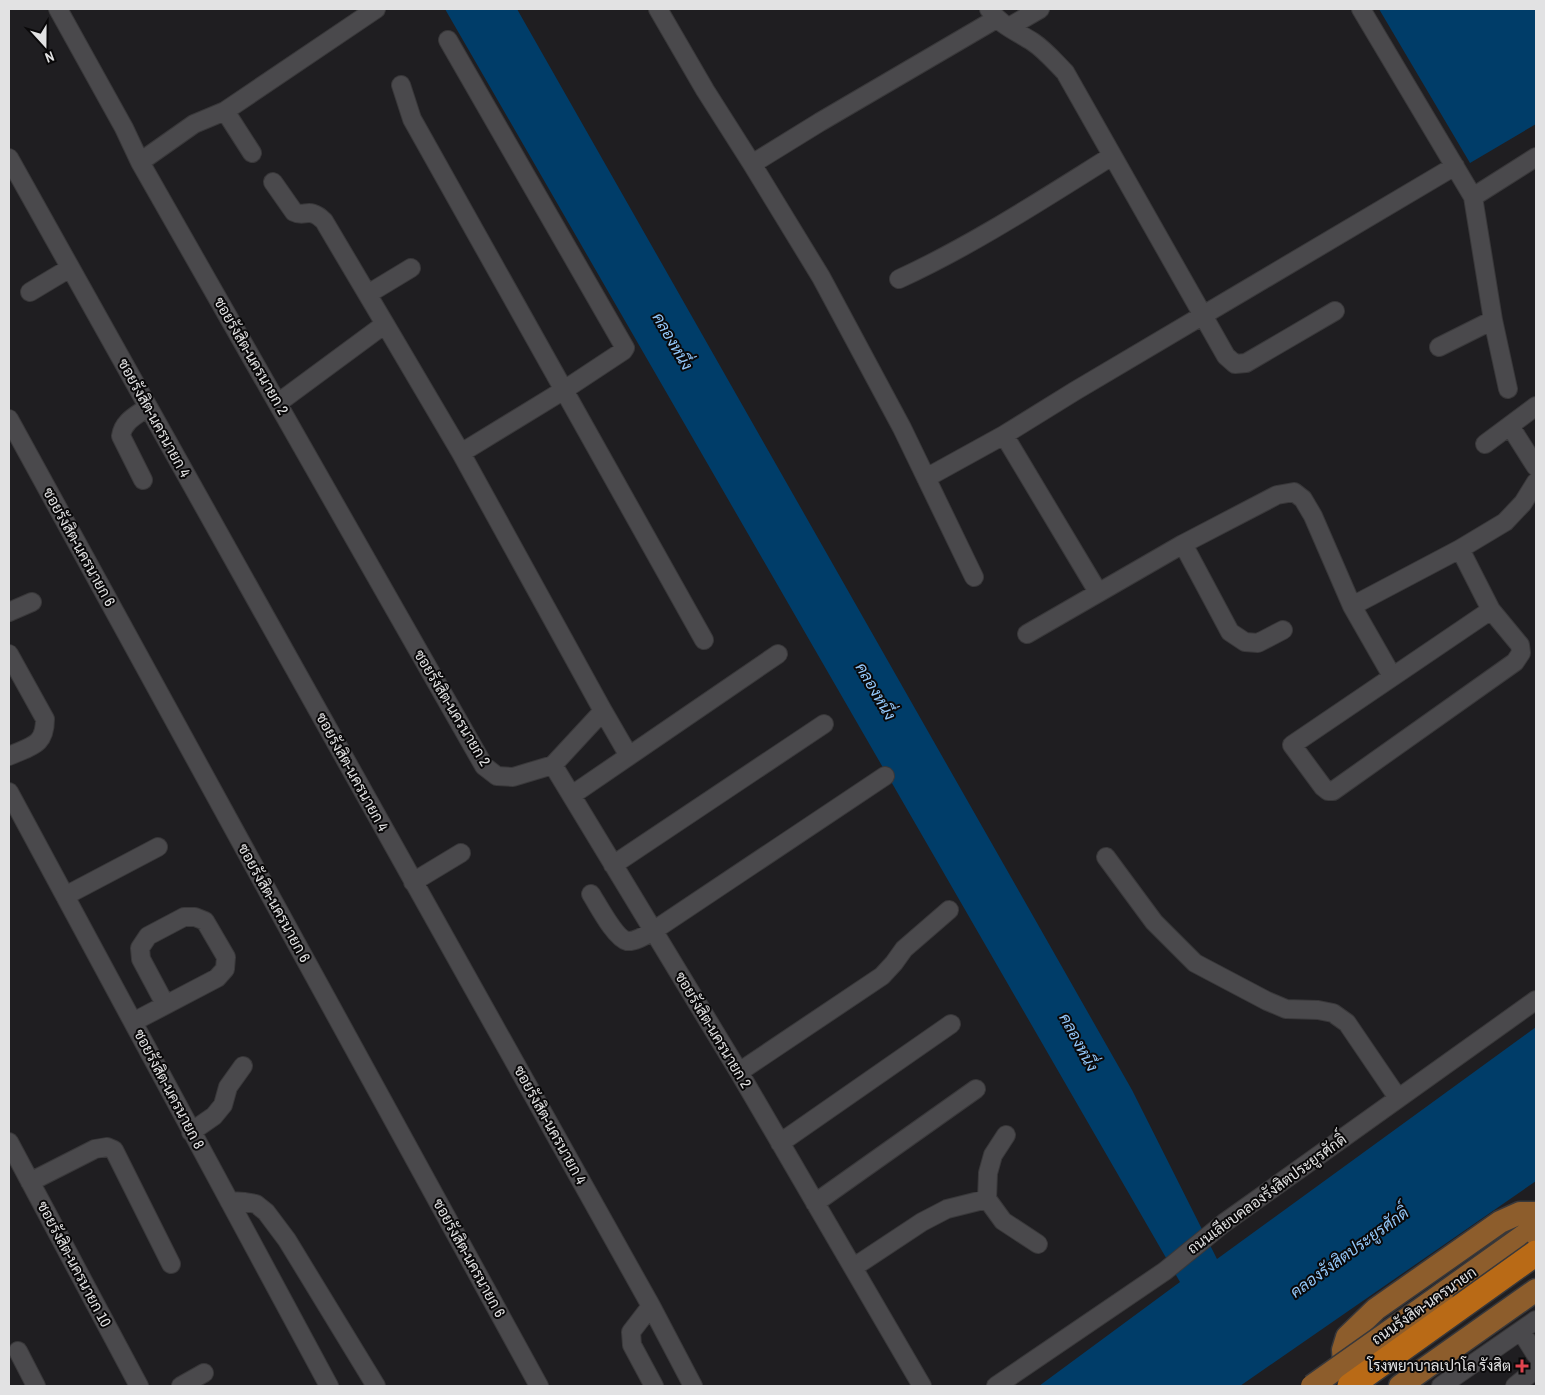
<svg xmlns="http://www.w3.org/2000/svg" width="1545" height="1395" font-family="'Archivo Narrow',Sarabun,sans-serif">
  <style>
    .water { fill: #003d69 }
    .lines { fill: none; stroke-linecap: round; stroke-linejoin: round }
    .minor-casing { stroke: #39383a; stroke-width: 20 }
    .major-casing { stroke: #39383a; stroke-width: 25 }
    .minor { stroke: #4a494c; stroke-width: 18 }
    .major { stroke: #8d5d2c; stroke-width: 22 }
    .major-bridge-casing { stroke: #39383a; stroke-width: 25; stroke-linecap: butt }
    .highway-bridge-casing { stroke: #39383a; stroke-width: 28; stroke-linecap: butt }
    .major-bridge { stroke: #8d5d2c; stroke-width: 22 }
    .highway-bridge { stroke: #b96a16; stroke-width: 25 }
    .health-dot { fill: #e0444e; stroke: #090809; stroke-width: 2 }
    .labels { text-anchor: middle; stroke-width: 4; stroke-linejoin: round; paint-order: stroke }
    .street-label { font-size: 15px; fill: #e2e2e3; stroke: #090809 }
    .poi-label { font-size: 15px; fill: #e2e2e3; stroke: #090809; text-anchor: end }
    .water-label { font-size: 16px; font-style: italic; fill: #93c7f9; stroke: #090809 }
  </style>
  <rect width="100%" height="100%" fill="#1f1e21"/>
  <path class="water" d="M445 9H517L1132 1090 1217 1259 1536 1027V1181L1240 1386H1039L1180 1282Z
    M1379 9H1536V124L1470 163Z"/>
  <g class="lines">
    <defs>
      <path id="minor" d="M58 9 124 128 140 162 484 766 497 776 513 777 553 765 739 1072 922 1386
        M658 9 705 90 752 164 821 277 902 428 974 577
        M989 9C1000 25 1016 31 1033 42 1045 50 1055 62 1065 72L1226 356 1235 364 1246 363 1335 311
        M1361 9 1473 197 1493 320 1508 389
        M1009 27 1040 9
        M448 40 625 348 623 351 564 390 461 453
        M401 85 412 119 704 640
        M225 111 252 153
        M9 158 651 1306 693 1386
        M140 162 194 124 225 111 376 9
        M752 164 820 122 996 19
        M273 182 294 212C305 218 309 206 324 221L385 324 278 403
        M1473 197 1536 157
        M899 279C973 245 1043 199 1112 156
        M30 292 70 268
        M368 294 411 268
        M385 324 461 453 603 711 553 765
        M1439 347 1493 320
        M9 419 539 1386
        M1510 426 1536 467
        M1004 435 1098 592
        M1485 444 1536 406
        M926 478 1004 435 1075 391 1455 166
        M143 480 121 436C123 421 137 415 148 407
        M1183 544 1230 632 1245 642 1258 643 1283 630
        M1460 549 1491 610 1292 745 1323 787 1328 791H1333L1515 662 1521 653 1520 645 1491 610
        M1352 606 1460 549 1505 522 1523 503 1536 482
        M9 612 32 602
        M1027 634 1183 544 1277 495 1294 492 1303 499 1313 516 1352 606 1392 676
        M9 654 45 719C45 746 31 746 9 756
        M603 711 629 756
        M9 792 329 1386
        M572 795 778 654
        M1106 857 1154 922 1195 963 1267 1001 1286 1009 1318 1010 1333 1013 1347 1023 1398 1098
        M613 865 824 724
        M413 882 461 853
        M591 894C598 905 615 938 627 941 635 942 646 935 653 931L885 776
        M65 896 158 847
        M133 1022 217 978 225 969 226 957 205 921 195 917H184L148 936 140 948 141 959 165 1004
        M739 1072 882 976 894 963 904 949 949 910
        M191 1132 214 1116 223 1105 228 1087 243 1066
        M1006 1135 993 1155 988 1173 987 1199 1003 1221 1038 1244
        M9 1142 139 1386
        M780 1143 951 1024
        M30 1182 95 1149 107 1147 114 1150 171 1264
        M229 1201 245 1202 256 1204 266 1212 287 1240 376 1386
        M815 1203 976 1089
        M854 1267 922 1222 947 1209 987 1199
        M651 1306 631 1332 632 1345 654 1386
        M1521 1331 1536 1355
        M18 1351 36 1386
        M181 1386 204 1373
        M996 1386 1165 1271 1224 1223 1536 1000
        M1441 1386 1536 1320
        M1515 1386 1536 1369"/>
      <path id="major" d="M1442 1294 1536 1227
        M1353 1379 1344 1364 1343 1350 1347 1337 1376 1309 1500 1222 1520 1213H1536
        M1400 1386 1536 1290"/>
    </defs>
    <use href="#minor" class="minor-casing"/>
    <use href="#major" class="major-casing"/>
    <use href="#minor" class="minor"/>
    <use href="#major" class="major"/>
    <defs>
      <path id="major-bridge" d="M1312 1386 1442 1294"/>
      <path id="highway-bridge" d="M1350 1386 1536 1253"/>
    </defs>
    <use href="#major-bridge" class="major-bridge-casing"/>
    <use href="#highway-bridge" class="highway-bridge-casing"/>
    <use href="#major-bridge" class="major-bridge"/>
    <use href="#highway-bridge" class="highway-bridge"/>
  </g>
  <path class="health-dot" d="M1519.5 1358.5h5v5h5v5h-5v5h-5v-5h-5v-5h5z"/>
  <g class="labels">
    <g class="street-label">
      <text transform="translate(251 356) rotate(60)" y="5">ซอยรังสิต-นครนายก 2</text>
      <text transform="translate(154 418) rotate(61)" y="5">ซอยรังสิต-นครนายก 4</text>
      <text transform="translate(79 547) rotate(61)" y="5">ซอยรังสิต-นครนายก 6</text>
      <text transform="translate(452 708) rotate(59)" y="5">ซอยรังสิต-นครนายก 2</text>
      <text transform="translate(352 772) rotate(61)" y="5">ซอยรังสิต-นครนายก 4</text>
      <text transform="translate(274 903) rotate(61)" y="5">ซอยรังสิต-นครนายก 6</text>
      <text transform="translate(713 1030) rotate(59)" y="5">ซอยรังสิต-นครนายก 2</text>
      <text transform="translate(169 1089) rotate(62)" y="5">ซอยรังสิต-นครนายก 8</text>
      <text transform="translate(550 1125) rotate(61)" y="5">ซอยรังสิต-นครนายก 4</text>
      <text transform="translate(1267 1194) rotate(-36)" y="5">ถนนเลียบคลองรังสิตประยูรศักดิ์</text>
      <text transform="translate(469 1258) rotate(61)" y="5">ซอยรังสิต-นครนายก 6</text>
      <text transform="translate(74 1264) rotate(62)" y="5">ซอยรังสิต-นครนายก 10</text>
      <text transform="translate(1424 1306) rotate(-35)" y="5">ถนนรังสิต-นครนายก</text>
    </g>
    <g class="poi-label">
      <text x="1511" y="1371">โรงพยาบาลเปาโล รังสิต</text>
    </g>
    <g class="water-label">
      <text transform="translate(673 341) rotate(60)" y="6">คลองหนึ่ง</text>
      <text transform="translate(876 691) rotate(60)" y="6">คลองหนึ่ง</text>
      <text transform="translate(1079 1042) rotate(62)" y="6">คลองหนึ่ง</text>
      <text transform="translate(1349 1252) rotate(-36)" y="6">คลองรังสิตประยูรศักดิ์</text>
    </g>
  </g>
  <rect width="1545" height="1395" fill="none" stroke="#e2e2e3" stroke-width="20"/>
  <g transform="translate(45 45) rotate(159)" stroke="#090809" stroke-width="4" paint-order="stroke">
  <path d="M0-4L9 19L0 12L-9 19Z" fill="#e2e2e3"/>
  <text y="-8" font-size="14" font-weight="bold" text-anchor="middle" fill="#e2e2e3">N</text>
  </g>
</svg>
